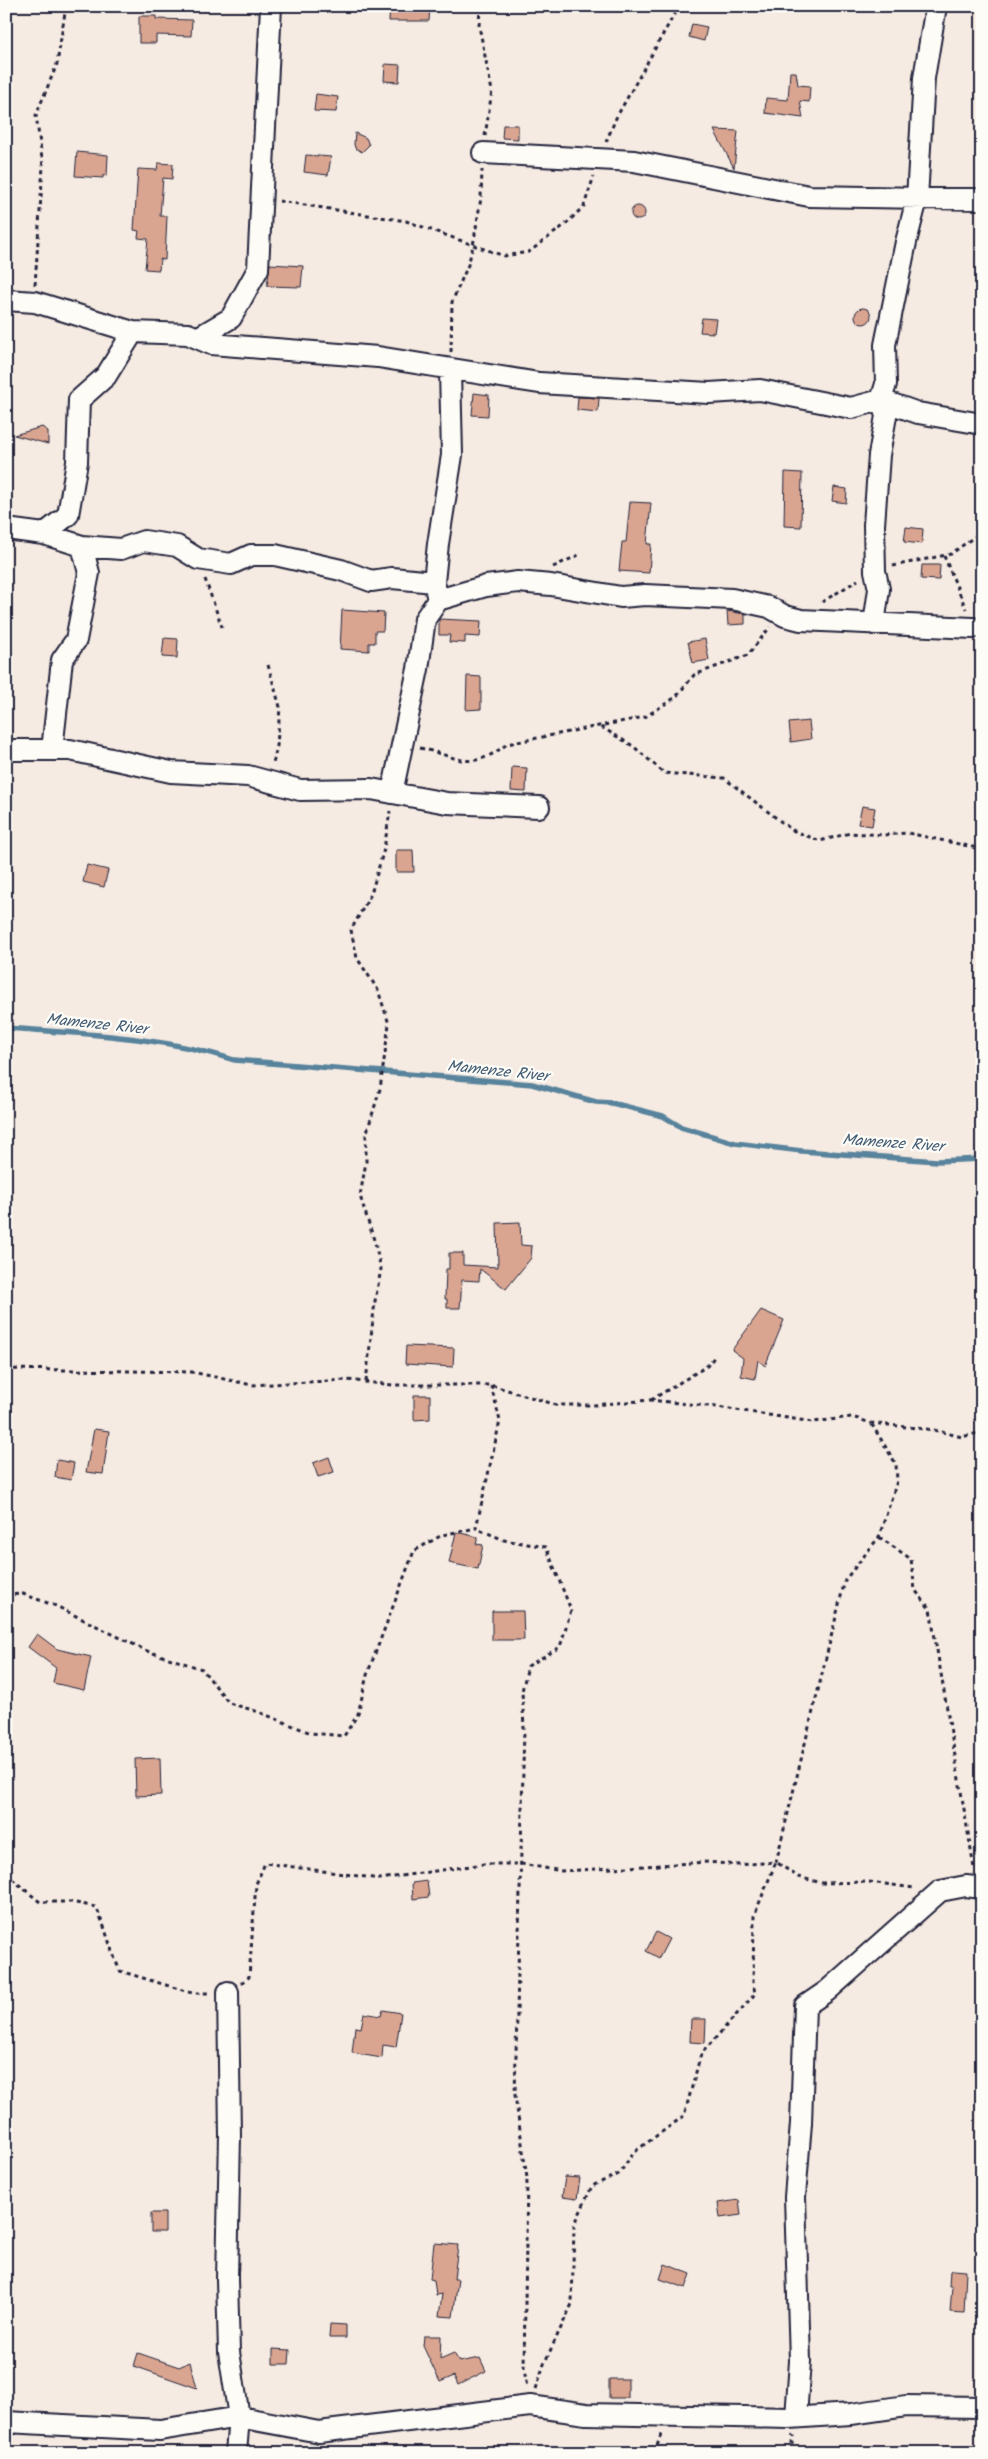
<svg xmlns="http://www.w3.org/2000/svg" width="988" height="2459" font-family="Kalam,sans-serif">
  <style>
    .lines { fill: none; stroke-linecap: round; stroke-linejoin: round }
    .stream { stroke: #59839c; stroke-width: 5.5 }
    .building { fill: #daa590; stroke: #22223b }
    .minor-casing { stroke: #22223b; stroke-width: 24 }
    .path { stroke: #22223b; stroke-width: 3; stroke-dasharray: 4 4; stroke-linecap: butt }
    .minor { stroke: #fdfcf7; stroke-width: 20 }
    .labels { text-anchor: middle; stroke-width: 4.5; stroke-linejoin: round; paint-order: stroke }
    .water-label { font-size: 16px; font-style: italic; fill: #425b74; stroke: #fdfcf7 }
  </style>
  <rect width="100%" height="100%" fill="#f6ebe2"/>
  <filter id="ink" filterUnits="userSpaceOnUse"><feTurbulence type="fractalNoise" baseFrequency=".02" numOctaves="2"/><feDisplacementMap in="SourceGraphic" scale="10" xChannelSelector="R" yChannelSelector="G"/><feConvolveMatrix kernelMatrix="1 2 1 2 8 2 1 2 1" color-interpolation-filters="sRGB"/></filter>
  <g filter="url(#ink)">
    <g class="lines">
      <path class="stream" d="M6 1028C83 1034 161 1036 234 1060L532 1084 596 1102 612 1103 663 1116 681 1127 735 1143 802 1151 937 1161 982 1159"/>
    </g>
    <path class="building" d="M390 6H430L429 21H389Z
      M139 16H156V19L192 20 191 36 156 35V43H139Z
      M692 24 707 27 704 41 689 37Z
      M385 64 400 65 399 82 384 81Z
      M790 72H796L798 85 810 86 809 102 800 101 803 118 765 113 766 98 788 100Z
      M316 94 338 97 336 112 314 111Z
      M503 125H518V139L502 138Z
      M714 130 738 131 734 168Z
      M355 133 366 138 369 145 362 152 355 148 354 144Z
      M77 152 108 155 107 176 103 175V178L75 176Z
      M306 155 331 157 328 175 304 172Z
      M158 163 173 164 172 179 163 178 160 216H167L165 260 160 259 159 270 145 269 148 239 138 238 139 231 134 230 138 169 157 170Z
      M631 213a7 7 0 1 1 14 0a7 7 0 1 1-14 0Z
      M270 264 303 266 301 287 267 286Z
      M855 316a8 8 0 1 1 16 0a8 8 0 1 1-16 0Z
      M702 318 716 319 714 333 700 332Z
      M474 393 489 395 488 416 472 415Z
      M578 397 599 398 598 412 577 410Z
      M42 427 48 431V444L14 435Z
      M785 472 802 473 801 527 784 526Z
      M834 487 847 489 846 503 832 501Z
      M630 502 651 503 647 544H651L649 573 619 571 622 542H626Z
      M906 527 923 529 922 544 904 542Z
      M922 565H940L939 580 921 579Z
      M342 610 384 613 383 631H375V643H369V651L340 649Z
      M727 611 745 614V624L728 625Z
      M439 619 481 621 480 637 465 636V643L449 642 450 635H439Z
      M164 638 178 639 177 658 162 657Z
      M705 639 709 660 693 663 688 642Z
      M467 676 481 677V709L466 710Z
      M809 721 811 739 791 742 789 723Z
      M512 767 527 768 526 792 511 791Z
      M862 806 875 808 872 826 858 824Z
      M396 850H413L414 872H396Z
      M87 865 108 870 104 887 83 882Z
      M520 1222 521 1245 532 1246 531 1258 506 1289 480 1269 479 1281 462 1280 460 1308H447V1299H445L446 1269H449V1253H463V1265L498 1267 497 1223Z
      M761 1310 784 1320 765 1366 758 1360 755 1379 741 1376 743 1358 732 1350Z
      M406 1346 454 1348 453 1367 405 1364Z
      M414 1395H430V1419L414 1420Z
      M94 1429 109 1431 103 1474 86 1472Z
      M329 1457 334 1472 318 1477 313 1463Z
      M57 1460 74 1463 71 1480 55 1477Z
      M456 1532 478 1537 476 1544 483 1545 478 1569 449 1563Z
      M492 1611H523L524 1640H492Z
      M37 1634 57 1649 91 1657 84 1690 53 1683 56 1668 28 1647Z
      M160 1758 161 1795 136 1796 135 1759Z
      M427 1881 429 1897 413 1899 412 1883Z
      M656 1932 669 1939 659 1958 646 1951Z
      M383 2010 401 2013 396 2047 383 2045 382 2058 352 2053 355 2027 361 2028 364 2013 381 2016Z
      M691 2019H706L705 2043 690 2042Z
      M565 2177 580 2178 577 2199 562 2197Z
      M739 2200 741 2215 720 2218 718 2203Z
      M151 2213H165V2232H151Z
      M434 2243 458 2245 454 2279H458L453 2317 439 2316 442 2294 436 2295 434 2280 430 2279Z
      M665 2264 691 2274 686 2288 660 2279Z
      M954 2270 966 2271 964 2313 950 2312 952 2286H949L950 2271Z
      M330 2324 346 2325V2338H329Z
      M424 2336H441L440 2359 454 2353 459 2362 480 2358 486 2371 458 2385 454 2376 440 2382 423 2346Z
      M273 2349 290 2350 289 2364H273Z
      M138 2353 179 2367 190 2362 197 2388 134 2366Z
      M609 2379H628V2398H609Z"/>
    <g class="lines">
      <defs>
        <path id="minor" d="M483 153 634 161 809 196 982 199
          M6 300 35 302 133 332 188 334 211 344 378 357 539 383 709 393 760 390 851 408 881 400 918 413 982 424
          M197 338 231 318 258 269 271 6
          M6 529 44 534 82 546 89 573 76 640 62 660 52 750
          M44 534 68 515 77 462 79 400 106 376 133 332
          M82 546 121 549 144 541 177 546 198 559 231 564 251 555H275L341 570 371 581 392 578 434 582 438 600 425 619 418 669 392 793
          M434 582 438 544 452 455 450 370
          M438 600 486 586 518 582 551 585 621 597 645 595 732 599 769 607 785 616 801 620 973 628
          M874 624 879 589 875 571 874 525 879 455 886 416 881 400 886 384 885 345 906 242 917 199 924 78 936 6
          M6 750H70L171 772 248 776 300 790 371 789 447 803 539 807
          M228 1992 230 2135 227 2279 229 2352 239 2417 236 2453
          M796 2417 800 2361 795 2197 801 2123 805 2006 827 1991 940 1891 966 1886 982 1888
          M6 2422 160 2430 239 2417 319 2432 530 2406 586 2414 789 2418 851 2414 906 2406 982 2407"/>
      </defs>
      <use href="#minor" class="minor-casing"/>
      <path class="path" d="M480 6 479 26 492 91 485 136
        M606 142 616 118 679 6
        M279 201 406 221 504 256 529 252 566 224 584 206 594 176
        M35 285 43 166 36 115 57 64 66 6
        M451 352 452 302 468 265 473 246 481 198 482 170
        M944 556 966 609
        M893 566 951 554 982 531
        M553 567 581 554
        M205 579 222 627
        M822 602 858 580
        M268 665 280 707 277 746 273 764
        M601 727 633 746 664 773 724 778 792 830 820 841 850 833 884 835 908 833 982 849
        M420 748C459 757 470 773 507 744L645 717 676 697 694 675 748 655 770 627
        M6 1369 192 1372 252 1385 347 1380 393 1385H491L557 1405H593L650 1400 717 1407 813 1422 852 1417 871 1423 934 1430 962 1437 982 1432
        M366 1382 375 1301 381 1269 375 1243 360 1196 366 1162V1135L380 1089 389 1024 378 990 357 958 351 930 371 894 384 849 390 811
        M491 1385 500 1421 476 1528 504 1540 546 1547 571 1610 560 1647 528 1666 522 1691 524 1728 515 2095 527 2178 524 2368 527 2388
        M651 1400 707 1366 716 1355
        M879 1537 911 1559 915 1590 930 1609 974 1868
        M6 1595 23 1594 56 1606 147 1651 202 1669 229 1703 259 1712 311 1733 344 1736 358 1714 367 1675 414 1551 442 1535 476 1528
        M6 1874 40 1902H71L96 1907C106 1928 110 1949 120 1971L192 1993H211
        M241 1983 249 1977 256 1884 265 1863 380 1879 484 1864H521L562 1871 708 1862 737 1865 776 1862 845 1580 879 1537 897 1481 896 1464 871 1423
        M536 2389 544 2364 572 2304 574 2226 592 2186 619 2174 634 2152 684 2116 701 2054 755 1994 753 1982 754 1916 776 1862 798 1877 822 1883 869 1882 915 1888
        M660 2453 657 2446 662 2432
        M791 2453 793 2435"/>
      <use href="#minor" class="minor"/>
    </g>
  </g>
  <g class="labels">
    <g class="water-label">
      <text transform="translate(97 1023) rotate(6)" y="6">Mamenze River</text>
      <text transform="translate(498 1070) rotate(6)" y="6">Mamenze River</text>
      <text transform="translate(893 1142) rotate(4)" y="6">Mamenze River</text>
    </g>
  </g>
  <rect width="988" height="2459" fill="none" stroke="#fdfcf7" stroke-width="25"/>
  <rect x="12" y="12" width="963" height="2434" fill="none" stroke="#22223b" stroke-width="2" filter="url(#ink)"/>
</svg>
